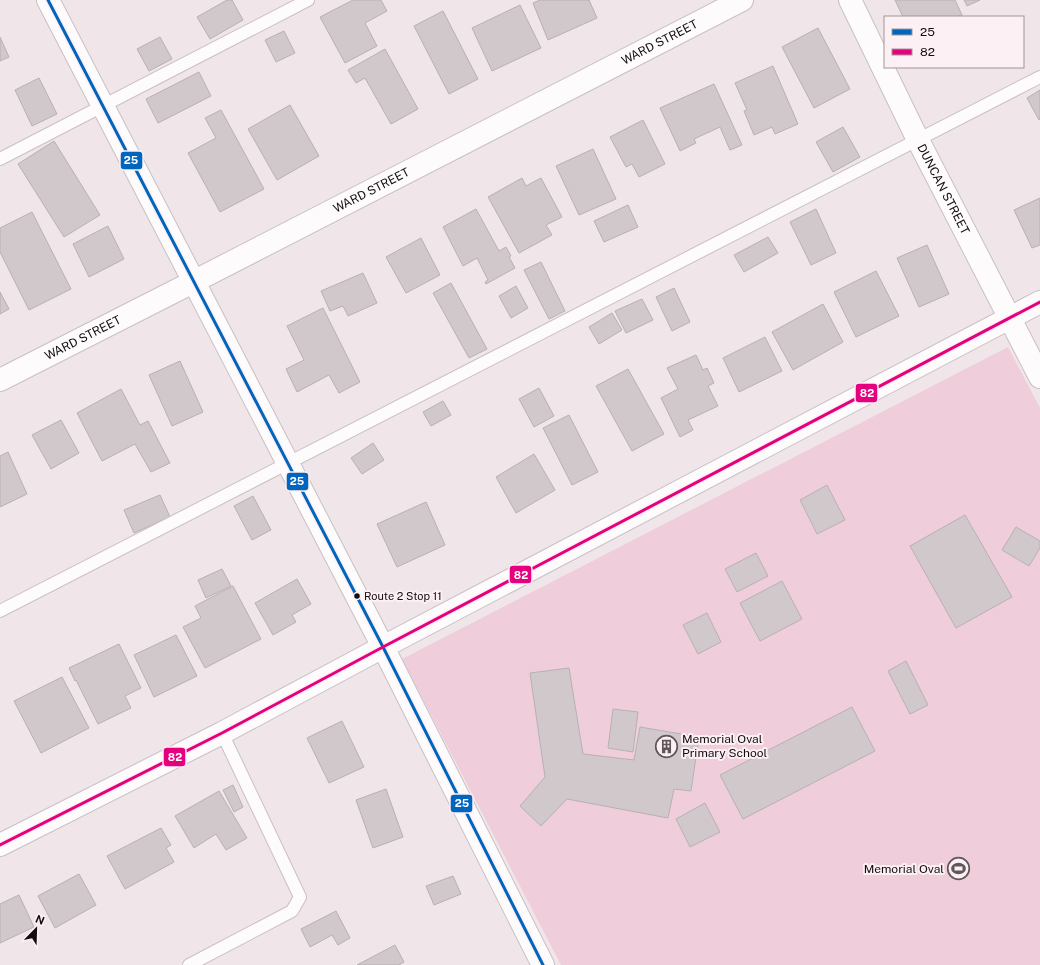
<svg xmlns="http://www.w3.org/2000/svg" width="1040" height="965" font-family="'Public Sans',sans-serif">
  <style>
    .green { fill: #efcdda }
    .building { fill: #d1c8cc; stroke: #b8b0b3 }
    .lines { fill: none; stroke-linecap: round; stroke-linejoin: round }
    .lane-casing { stroke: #c9c0c3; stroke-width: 14 }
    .street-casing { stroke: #c9c0c3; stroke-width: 24 }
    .lane { stroke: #fdfbfc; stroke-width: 12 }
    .street { stroke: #fdfbfc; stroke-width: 22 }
    .bus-1-casing { stroke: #fcf0f5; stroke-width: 6 }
    .bus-2-casing { stroke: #fcf0f5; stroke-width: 6 }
    .bus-1 { stroke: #0065bd; stroke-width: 3 }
    .bus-2 { stroke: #e5007d; stroke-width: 3 }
    .bus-dot { fill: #130c0f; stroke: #fcf0f5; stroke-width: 1.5 }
    .labels { text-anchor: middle; stroke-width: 4; stroke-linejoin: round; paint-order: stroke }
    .bus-label { font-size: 11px; fill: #130c0f; stroke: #fcf0f5; text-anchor: start }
    .street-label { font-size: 12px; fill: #130c0f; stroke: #fcf0f5 }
    .poi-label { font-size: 12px; fill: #130c0f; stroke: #fcf0f5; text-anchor: start }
    .line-badge { stroke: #fcf0f5; stroke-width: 1.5 }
    .badge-label { font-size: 11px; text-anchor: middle; font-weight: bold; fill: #fff }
  </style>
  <rect width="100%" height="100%" fill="#f0e5e9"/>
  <path class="green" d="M1008 347 1040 408V965H561L402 659Z"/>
  <path class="building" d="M227 0H232L243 20 210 39 197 17Z
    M353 0H381L387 11 365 23 377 46 345 63 320 17Z
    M540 0H589L597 18 548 40 533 3Z
    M895 0H955L962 15 957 17H903Z
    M964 0H980L967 6Z
    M520 5 541 48 492 71 472 28Z
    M443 11 478 79 449 94 414 26Z
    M818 28 850 89 814 108 782 47Z
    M284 31 295 53 276 62 265 40Z
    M0 37 9 57 0 61Z
    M160 37 172 59 149 71 137 49Z
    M385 49 418 109 391 124 365 78 356 83 348 70Z
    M773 66 798 124 775 134 772 127 754 135 744 111 747 110 735 83Z
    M199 72 211 96 158 123 146 99Z
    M39 78 57 114 32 126 15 90Z
    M714 84 742 145 730 150 720 127 694 139 696 143 680 151 660 108Z
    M1040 90V119L1039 120 1027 98Z
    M290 105 319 156 277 180 248 129Z
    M221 110 264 189 220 212 188 153 216 138 205 118Z
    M643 120 665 164 639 177 632 164 626 167 610 137Z
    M843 127 860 157 833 172 816 142Z
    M54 141 100 215 64 237 18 164Z
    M593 149 616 199 579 215 556 166Z
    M522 178 526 186 541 178 562 217 546 225 552 235 519 253 488 197Z
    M1040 198V245L1032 248 1014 210Z
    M628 205 638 227 604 242 594 221Z
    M476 209 499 251 506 247 511 256 509 257 515 268 486 284 485 282 488 280 477 258 463 266 443 227Z
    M816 209 836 253 811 265 790 222Z
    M32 212 71 289 29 310 0 252V228Z
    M108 226 124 259 89 277 73 244Z
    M768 237 778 253 744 272 734 255Z
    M421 238 440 275 406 293 386 257Z
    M927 245 949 294 919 307 897 258Z
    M541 262 565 311 549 319 524 270Z
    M876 271 899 316 856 337 834 292Z
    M363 273 377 303 348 316 343 306 330 311 321 291Z
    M451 283 487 349 469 358 433 293Z
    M516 286 528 308 511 318 499 296Z
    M674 288 690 322 672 331 656 297Z
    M0 292 9 309 0 314Z
    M642 299 653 320 626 333 615 311Z
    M823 304 843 342 793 370 772 332Z
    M323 308 360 382 339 393 329 375 297 392 286 369 304 360 287 326Z
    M612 313 622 330 599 344 589 327Z
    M765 337 782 371 739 392 723 358Z
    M696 355 703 370 707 368 714 383 708 386 718 406 688 420 693 430 680 437 661 398 678 389 667 368Z
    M180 361 203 412 172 426 149 375Z
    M628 369 664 434 632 451 596 386Z
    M539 388 554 416 534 427 519 399Z
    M121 389 140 425 148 421 170 463 151 472 135 444 102 461 77 413Z
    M443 401 451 415 431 426 423 412Z
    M569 415 598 472 572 485 543 428Z
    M61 420 79 453 51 469 32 435Z
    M373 443 384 460 362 474 351 458Z
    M8 452 27 494 0 507V456Z
    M534 454 555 490 516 513 496 477Z
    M827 485 845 520 817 534 800 500Z
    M160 495 170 517 134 533 124 510Z
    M253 496 271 530 252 540 234 506Z
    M426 502 445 545 397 567 377 524Z
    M965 515 1012 597 956 628 910 546Z
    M1016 527 1040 541V548L1029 566 1002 550Z
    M756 553 768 576 737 592 725 569Z
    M222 569 231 586 206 598 198 580Z
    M297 579 311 604 292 615 296 622 273 635 255 603Z
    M782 581 802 619 760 641 740 603Z
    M233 586 261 639 205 668 183 627 201 618 195 606Z
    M707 613 721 642 698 654 683 625Z
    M176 635 197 676 154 697 134 655Z
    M119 644 141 688 125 696 131 708 98 724 76 680 75 681 69 668Z
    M906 661 928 705 910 714 888 671Z
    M569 668 583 754 634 760 640 727 699 737 691 791 674 789 668 818 567 799 541 826 520 806 545 777 530 673Z
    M62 677 89 728 41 753 14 701Z
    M852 707 875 751 743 819 720 775Z
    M613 709 638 712 633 752 608 748Z
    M342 721 364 767 329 783 307 738Z
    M233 785 243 807 234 812 223 790Z
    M386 789 403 837 373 848 356 800Z
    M219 791 247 838 226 850 216 834 194 848 175 816Z
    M705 803 720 832 690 847 676 819Z
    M161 828 171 845 166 848 174 862 125 889 107 856Z
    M79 874 96 905 55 928 38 896Z
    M453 876 461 894 434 905 426 886Z
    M19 895 34 927 0 943V904Z
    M336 911 350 938 338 945 332 935 310 947 301 929Z
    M395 945 404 962 399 965H357Z"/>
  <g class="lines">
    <defs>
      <path id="lane" d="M0 159 308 0
        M0 611 1040 77
        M189 965 292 911 300 897 222 733"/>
      <g id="street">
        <path d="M48 0 383 647 543 965"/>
        <path id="s1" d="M850 0 918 140 1040 377"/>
        <path id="s2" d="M0 380 193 282 742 0"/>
        <path d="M0 845 222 733 383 647 1040 302"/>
      </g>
    </defs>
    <use href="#lane" class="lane-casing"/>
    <use href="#street" class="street-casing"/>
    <use href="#lane" class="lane"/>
    <use href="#street" class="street"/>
    <defs>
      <path id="bus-1" d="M48 0 383 647 543 965"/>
      <path id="bus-2" d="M0 845 222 733 383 647 1040 302"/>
    </defs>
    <use href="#bus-1" class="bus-1-casing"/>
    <use href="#bus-2" class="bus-2-casing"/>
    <use href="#bus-1" class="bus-1"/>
    <use href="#bus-2" class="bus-2"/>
  </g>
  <defs>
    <symbol id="building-ring" viewBox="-11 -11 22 22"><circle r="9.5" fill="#fcf0f5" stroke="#60585b" stroke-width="1.5"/><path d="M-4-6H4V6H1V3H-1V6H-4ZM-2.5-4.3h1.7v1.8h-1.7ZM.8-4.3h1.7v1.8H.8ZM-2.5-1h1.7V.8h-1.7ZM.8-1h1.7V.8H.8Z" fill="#60585b"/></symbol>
    <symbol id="stadium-ring" viewBox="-11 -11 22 22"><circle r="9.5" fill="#fcf0f5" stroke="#60585b" stroke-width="1.5"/><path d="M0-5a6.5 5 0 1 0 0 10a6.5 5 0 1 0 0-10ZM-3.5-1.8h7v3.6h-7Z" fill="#60585b"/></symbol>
  </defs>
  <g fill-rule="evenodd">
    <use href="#building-ring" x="654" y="734" width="25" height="25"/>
    <use href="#stadium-ring" x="946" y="856" width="25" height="25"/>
  </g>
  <circle class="bus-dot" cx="357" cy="596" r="3.5"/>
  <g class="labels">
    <g class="bus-label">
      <text x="364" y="600">Route 2 Stop 11</text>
    </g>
    <g class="street-label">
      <text dy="4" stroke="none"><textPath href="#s2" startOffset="741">WARD STREET</textPath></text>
      <text dy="4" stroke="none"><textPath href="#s1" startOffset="211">DUNCAN STREET</textPath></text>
      <text dy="4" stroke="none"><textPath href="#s2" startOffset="417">WARD STREET</textPath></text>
      <text dy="4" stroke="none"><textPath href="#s2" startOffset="93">WARD STREET</textPath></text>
    </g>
    <g class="poi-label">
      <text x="682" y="743">Memorial Oval<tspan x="682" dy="14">Primary School</tspan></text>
      <text x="944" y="873" text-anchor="end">Memorial Oval</text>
    </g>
  </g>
  <g class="line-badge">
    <rect x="120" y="151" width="23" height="19" rx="4" fill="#0065bd"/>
    <rect x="855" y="383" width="23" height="20" rx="4" fill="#e5007d"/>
    <rect x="286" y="472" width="23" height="19" rx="4" fill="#0065bd"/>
    <rect x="509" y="565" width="23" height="19" rx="4" fill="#e5007d"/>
    <rect x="163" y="747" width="23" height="20" rx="4" fill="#e5007d"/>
    <rect x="450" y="794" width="23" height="19" rx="4" fill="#0065bd"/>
  </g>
  <g class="badge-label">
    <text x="131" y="164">25</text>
    <text x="867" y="397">82</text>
    <text x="297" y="485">25</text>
    <text x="521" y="579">82</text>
    <text x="175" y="761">82</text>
    <text x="462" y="807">25</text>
  </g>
  <rect x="884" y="16" width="140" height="52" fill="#fcf0f5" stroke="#9f9599"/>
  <rect x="892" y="29" width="20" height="6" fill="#0065bd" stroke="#9f9599"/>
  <text x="920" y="36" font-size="12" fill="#130c0f">25</text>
  <rect x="892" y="49" width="20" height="6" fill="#e5007d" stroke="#9f9599"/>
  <text x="920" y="56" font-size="12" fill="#130c0f">82</text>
  <g transform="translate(36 929) rotate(23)" stroke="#fcf0f5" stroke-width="3" paint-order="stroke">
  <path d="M0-3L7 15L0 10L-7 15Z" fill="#130c0f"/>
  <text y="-6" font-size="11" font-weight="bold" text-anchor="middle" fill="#130c0f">N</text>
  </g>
</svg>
